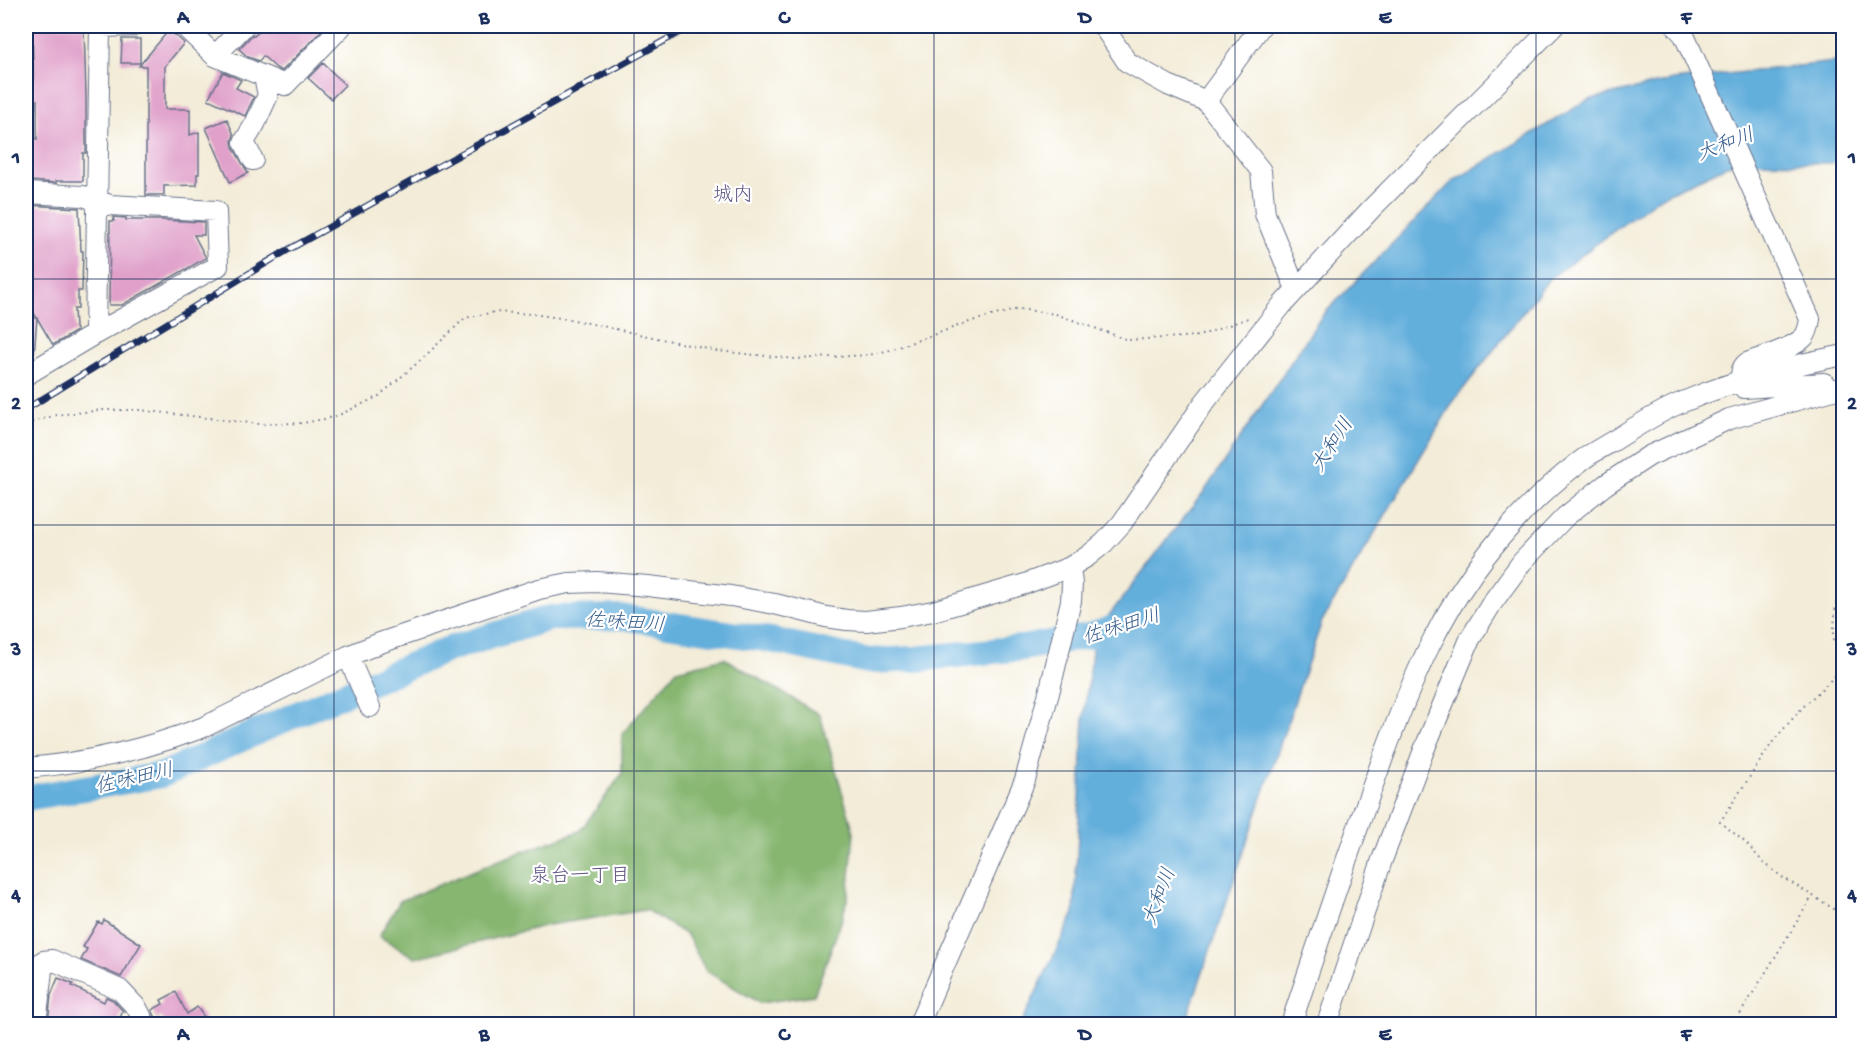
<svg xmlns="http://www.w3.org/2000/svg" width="1869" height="1050" font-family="'Gochi Hand','Klee One',sans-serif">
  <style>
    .forest { fill: #86b66f; stroke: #507266; stroke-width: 1.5 }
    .water { fill: #63afdc; stroke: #3f6f9d; stroke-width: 1.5 }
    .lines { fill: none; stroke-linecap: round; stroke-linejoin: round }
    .river { stroke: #63afdc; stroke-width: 26 }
    .building { fill: #e0a0ca }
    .minor-casing { stroke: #677189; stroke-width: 22 }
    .path { stroke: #677189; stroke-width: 2; stroke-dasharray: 1.5 4.5; stroke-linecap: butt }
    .minor { stroke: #fff; stroke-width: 20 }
    .rail-casing { stroke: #1b2f5e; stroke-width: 7 }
    .rail { stroke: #fff; stroke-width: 4.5; stroke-dasharray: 14; stroke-linecap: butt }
    .grid { fill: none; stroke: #1b2f5e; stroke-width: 1.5; stroke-opacity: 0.55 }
    .labels { text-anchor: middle; stroke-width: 4.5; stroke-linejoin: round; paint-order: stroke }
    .water-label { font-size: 20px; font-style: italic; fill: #345c8a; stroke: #fff }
    .neighbourhood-label { font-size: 20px; fill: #605784; stroke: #fff }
    .neatline { fill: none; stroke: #1b2f5e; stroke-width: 2 }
    .grid-label { font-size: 20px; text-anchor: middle; font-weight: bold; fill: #1b2f5e }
  </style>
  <rect width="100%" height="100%" fill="#fff"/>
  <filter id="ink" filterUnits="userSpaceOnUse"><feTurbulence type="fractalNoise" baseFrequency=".0167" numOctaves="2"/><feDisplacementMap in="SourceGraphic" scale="12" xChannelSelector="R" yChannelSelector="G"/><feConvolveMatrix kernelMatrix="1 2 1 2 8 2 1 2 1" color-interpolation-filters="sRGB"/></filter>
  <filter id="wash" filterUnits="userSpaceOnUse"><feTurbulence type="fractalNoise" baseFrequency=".008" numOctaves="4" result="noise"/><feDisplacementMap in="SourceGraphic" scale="24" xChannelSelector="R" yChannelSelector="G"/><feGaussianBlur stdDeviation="1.35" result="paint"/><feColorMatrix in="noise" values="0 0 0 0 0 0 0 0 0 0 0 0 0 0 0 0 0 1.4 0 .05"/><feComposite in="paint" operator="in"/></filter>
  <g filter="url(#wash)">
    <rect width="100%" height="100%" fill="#f3ecd8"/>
    <path class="forest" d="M724 658 820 715 854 833 848 896 841 922 814 995 760 1003 706 971 687 935 646 910 548 925 415 958 379 936 400 901 497 861 580 831 622 774V734L677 670Z"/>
    <path class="water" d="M1843 61V163L1735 162 1660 197 1549 279 1453 402 1322 621 1185 1024H1021L1074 913 1084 717 1094 635 1206 489 1322 316 1453 181 1588 100 1673 80Z"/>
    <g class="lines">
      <path class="river" d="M26 798 162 775 297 714 449 649 550 618 621 617 771 640 868 661 916 659 1022 648 1094 635 1127 623"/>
    </g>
    <g id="blocks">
      <path class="building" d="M32 26H84L86 97V153H83V181H56V183L30 181V151H26V139H37V100H34Z
        M265 26H316L321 31 282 71 276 68 263 56 259 61 248 57 239 49 252 35 254 36Z
        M169 30 184 43 165 66V109H190V135L199 132V174H197V185L164 186V195H146V66H139Z
        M122 39H140V63H121Z
        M323 63 345 85 331 99 308 78Z
        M223 72 241 80 236 88 254 97 245 116 208 99Z
        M227 119 234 135 232 141 233 147 248 173 230 182 206 128Z
        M26 205 79 208 81 251H83L82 291H78V309H74L75 328 77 331 53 345 37 318 34 354 26 353V318H37L28 303V291L27 285H26Z
        M113 217 126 218V220H161L204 222V235H194L206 258 122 305H109L110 221H114Z
        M104 920 141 944 121 977 81 960 87 949 83 947 98 922 102 924Z
        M58 978 73 984 72 986 104 1002 106 997 113 1000 123 1011 117 1024H48L51 995Z
        M176 992 187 1014 197 1007 205 1018 202 1019 206 1024H166L161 1017 157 1020 152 1010 163 1004 161 1000Z"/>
    </g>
  </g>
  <g filter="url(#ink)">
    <use href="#blocks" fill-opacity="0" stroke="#677189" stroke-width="1.5"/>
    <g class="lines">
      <defs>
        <path id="minor" d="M184 26 215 56 285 85 342 26
          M1103 26 1127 62 1168 85 1206 101 1261 171 1265 214 1296 289
          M1676 26 1684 35 1810 319C1809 326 1808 332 1804 337 1793 349 1762 357 1747 363 1738 370 1742 378 1744 388L1824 383
          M100 27 133 26
          M215 56 244 26
          M1206 101 1261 26
          M253 160 244 142 255 124 268 95 264 77
          M26 193 83 196 110 205 216 211 218 266 95 334 26 375
          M95 334 100 26
          M1070 567 1088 556 1104 543 1122 523 1204 403 1282 305 1372 208 1554 26
          M348 656 370 707
          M26 768C86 763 147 749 204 727L348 656 380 643 539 589 569 583 597 582 648 586 731 596 775 604 826 617 847 620 866 621 901 617 933 611 1025 584 1070 567 1072 584 1071 601 1050 689 1025 780 919 1024
          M36 1024 43 961 52 960 120 990 137 1008 145 1024
          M1291 1024C1316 949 1341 874 1368 799 1386 748 1405 696 1429 647 1464 576 1515 512 1578 463 1588 455 1601 448 1613 441 1634 428 1655 414 1678 404 1731 381 1787 366 1844 355
          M1327 1024 1382 860 1424 750 1470 639 1492 603 1522 562 1565 517 1605 485 1649 456 1729 419 1844 387"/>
      </defs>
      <use href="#minor" class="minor-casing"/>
      <path class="path" d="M1838 405 1844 476
        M26 424 56 415 103 410H140L259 424 303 423 335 417 379 396 422 359 465 318 495 312 533 314 574 320 717 351 796 359 869 355 890 350 972 321 1019 309 1056 314 1128 340 1199 336 1251 317
        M1844 513 1834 627V639L1842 653 1843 664 1837 674 1802 708 1774 740 1720 822 1745 842 1763 862 1782 877 1844 915
        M1734 1024 1812 897"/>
      <use href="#minor" class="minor"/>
      <defs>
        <path id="rail" d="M26 409 286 251 691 26"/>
      </defs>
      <use href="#rail" class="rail-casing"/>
      <use href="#rail" class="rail"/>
    </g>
  </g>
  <path class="grid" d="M334 26V1024M634 26V1024M934 26V1024M1235 26V1024M1536 26V1024M26 279H1844M26 525H1844M26 771H1844"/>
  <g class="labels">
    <g class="water-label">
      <text transform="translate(1725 143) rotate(-21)" y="7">大和川</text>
      <text transform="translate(1331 444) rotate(-57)" y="7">大和川</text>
      <text transform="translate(625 621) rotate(4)" y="7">佐味田川</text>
      <text transform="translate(1121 625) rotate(-17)" y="7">佐味田川</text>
      <text transform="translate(134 777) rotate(-13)" y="7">佐味田川</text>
      <text transform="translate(1158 896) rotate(-69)" y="7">大和川</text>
    </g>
    <g class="neighbourhood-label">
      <text x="733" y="200">城内</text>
      <text x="580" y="881">泉台一丁目</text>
    </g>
  </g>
  <rect width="1869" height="1050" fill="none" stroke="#fff" stroke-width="66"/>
  <rect x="33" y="33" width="1803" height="984" class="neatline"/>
  <g class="grid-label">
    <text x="183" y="23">A</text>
    <text x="484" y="23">B</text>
    <text x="784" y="23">C</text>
    <text x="1085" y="23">D</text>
    <text x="1385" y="23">E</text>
    <text x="1686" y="23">F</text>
    <text x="16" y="163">1</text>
    <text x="1852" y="163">1</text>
    <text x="16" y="409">2</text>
    <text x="1852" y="409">2</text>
    <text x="16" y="655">3</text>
    <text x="1852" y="655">3</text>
    <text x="16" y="901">4</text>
    <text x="1852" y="901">4</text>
    <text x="183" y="1040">A</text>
    <text x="484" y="1040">B</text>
    <text x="784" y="1040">C</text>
    <text x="1085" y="1040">D</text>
    <text x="1385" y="1040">E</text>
    <text x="1686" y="1040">F</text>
  </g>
</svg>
